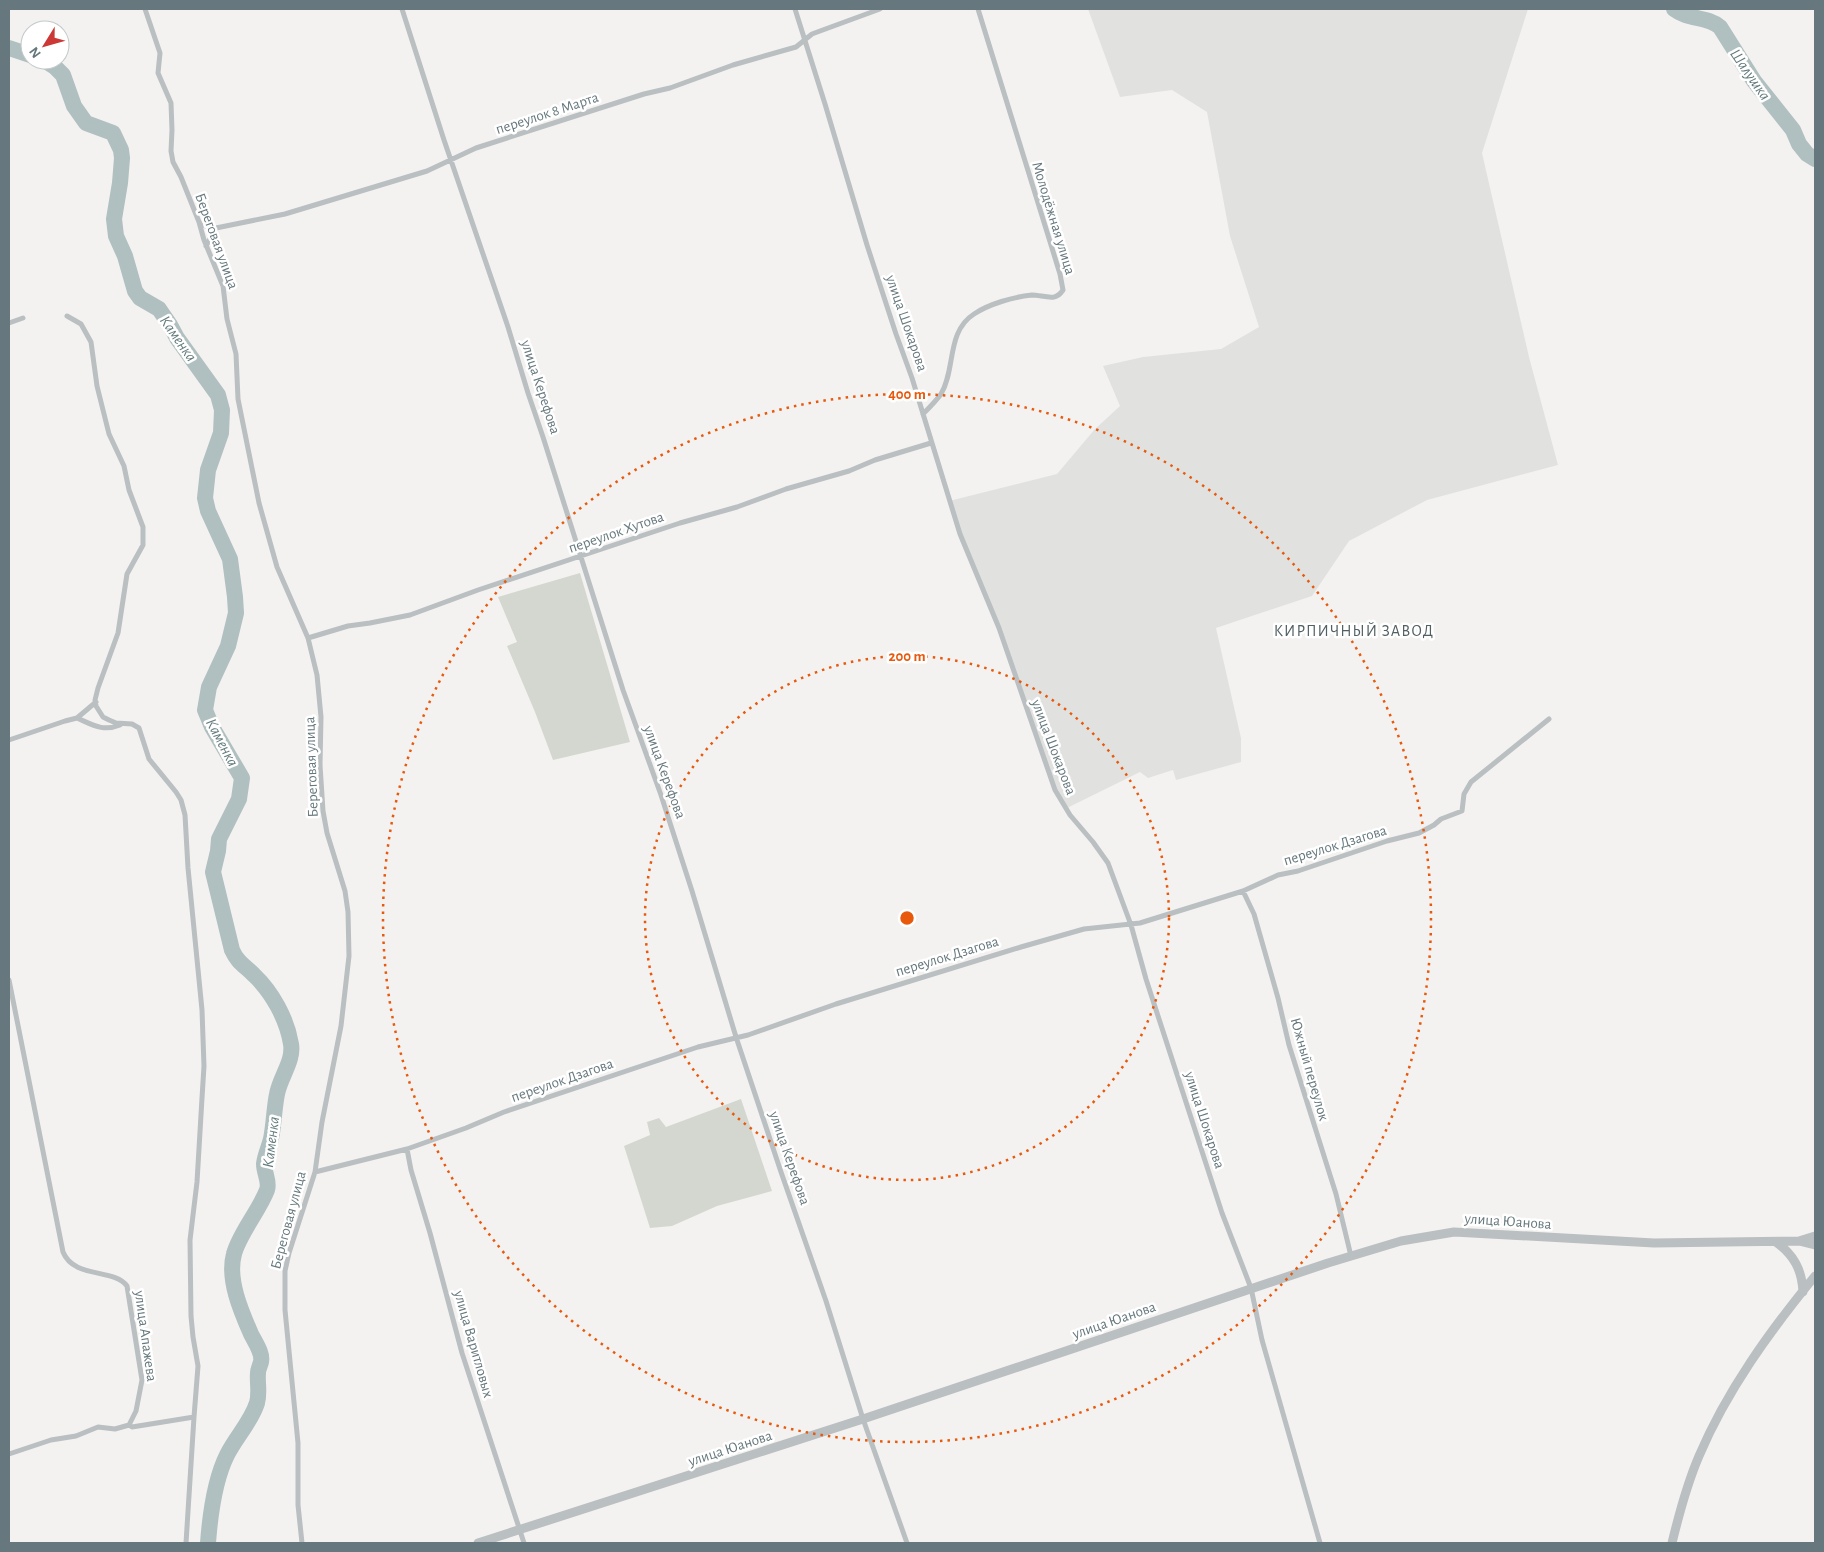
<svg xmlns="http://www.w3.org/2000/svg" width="1824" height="1552" font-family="'Alegreya Sans',sans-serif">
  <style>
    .built { fill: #e1e2e0 }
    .green { fill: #d4d7cf }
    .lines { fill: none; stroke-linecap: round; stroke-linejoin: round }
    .river { stroke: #b0bfbf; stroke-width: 16 }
    .minor { stroke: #babfc1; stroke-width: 5 }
    .tertiary { stroke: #babfc1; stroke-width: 9 }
    .ring { fill: none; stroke: #e8590c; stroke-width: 2.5; stroke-dasharray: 2.5 5 }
    .labels { text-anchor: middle; stroke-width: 5; stroke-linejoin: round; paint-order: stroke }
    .street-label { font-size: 15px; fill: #66787d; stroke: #fff }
    .water-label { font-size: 16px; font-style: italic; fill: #627a7b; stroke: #fff }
    .neighbourhood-label { font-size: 16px; letter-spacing: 1px; fill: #536063; stroke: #fff }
    .centre { fill: #e8590c; stroke: #fff; stroke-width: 2.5 }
    .ring-label { font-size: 15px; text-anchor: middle; font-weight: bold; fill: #e8590c; stroke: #fff; stroke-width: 5; stroke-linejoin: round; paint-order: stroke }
  </style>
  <rect width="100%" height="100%" fill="#f3f2f0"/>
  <path class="built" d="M1088 9H1528L1482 153 1529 357 1558 465 1427 500 1349 541 1312 596 1216 628 1241 738V762L1176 780 1173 770 1148 778 1140 772 1065 809 1061 802 1009 659 949 501 1057 474 1095 429 1120 406 1103 366 1143 357 1221 349 1259 327 1230 236 1207 112 1172 90 1120 97Z"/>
  <path class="green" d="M580 573 630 742 553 760 535 712 507 646 517 642 498 597Z
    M741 1099 772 1191 717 1206 672 1226 650 1228 624 1146 650 1135 647 1122 659 1118 666 1127Z"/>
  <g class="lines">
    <path class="river" d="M1674 9C1688 20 1707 16 1720 27L1754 81 1793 130 1799 144 1807 154 1815 159
      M9 48 30 55
      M44 60 55 67 63 75 74 106 86 123 113 133 121 150 122 158 120 183 114 219 116 236 125 256 135 291 140 298 159 309 170 325 177 338 218 395 222 410 221 433 208 470 205 498 208 511 230 559 235 597 236 613 228 646 209 687 205 710 212 727 242 778 239 799 219 839 218 851 213 872 232 950C238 963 244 965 254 975 272 992 287 1019 291 1044 294 1061 280 1077 277 1094 274 1109 274 1124 271 1139 269 1147 265 1155 264 1164 264 1173 270 1182 267 1190 259 1211 239 1234 234 1254 227 1279 241 1311 251 1334 255 1342 263 1353 261 1362 260 1366 258 1369 258 1373 257 1383 260 1392 257 1403 251 1422 236 1437 227 1455 215 1479 210 1516 208 1543"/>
    <path class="minor" d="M145 9 160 53 158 73 171 103 172 130 171 151 173 162 181 177 199 222 204 240 223 286 227 319 236 354 238 399 259 503 277 567 308 638 317 675 321 717 320 765 323 811 327 833 345 891 348 912 349 956 341 1026 322 1122 315 1172 289 1253 285 1271V1310L298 1443V1505L302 1543
      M402 9 444 140 508 327 528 393 543 437 623 690 661 795 692 891 736 1037 781 1172 826 1301 863 1419 907 1543
      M795 9 825 104 867 245 896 334 912 378 960 534 999 628 1055 790 1070 815 1093 842 1108 863 1131 925 1146 979 1222 1213 1251 1288 1262 1340 1320 1543
      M199 222 206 226 216 228 285 214 427 171 476 148 644 94 670 88 733 65 796 47 812 34 820 31 880 9
      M206 246 216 228
      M67 316 81 324 91 342 97 386 109 434 124 466 129 490 143 527V545L127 574 118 633 98 688 95 700 96 706 103 717 109 720 116 723 132 724 139 728 149 759 176 792 181 800 185 815 188 868 202 1010 204 1066 202 1098 197 1182 190 1240 191 1316 193 1337 198 1366 194 1417
      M9 323 23 318
      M923 414C929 408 936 401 941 394 956 369 946 332 974 314 989 304 1013 297 1032 295 1039 295 1047 298 1054 297 1059 296 1061 293 1063 290L1060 274 978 9
      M308 638 348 626 370 623 410 615 478 590 680 523 737 507 786 489 849 471 875 460 931 443
      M96 702 77 718C93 725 103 732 120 725
      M9 740 65 721 77 718
      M1243 891 1254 914 1278 998 1289 1045 1336 1194 1351 1256
      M9 980 63 1252C74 1279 114 1268 127 1286L142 1380 136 1411 129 1425 132 1427 194 1417 186 1543
      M407 1149 411 1170 430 1233 462 1353 524 1543
      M315 1172 407 1149 466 1128 504 1112 698 1047 748 1035 836 1004 1021 947 1084 929 1140 923 1243 891 1278 875 1298 871 1387 841 1419 833 1434 825 1441 819 1462 811 1464 794 1471 782 1549 719
      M9 1454 51 1440 76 1436 98 1427 115 1429 129 1425"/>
    <path class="tertiary" d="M1799 1241 1815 1236
      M1776 1242C1794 1255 1802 1270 1803 1292
      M478 1543 863 1419 1328 1263 1401 1241 1454 1232 1654 1243 1799 1241 1815 1245
      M1672 1543C1679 1514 1687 1484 1699 1456 1727 1390 1770 1331 1815 1276"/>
  </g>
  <g class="ring">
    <circle cx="907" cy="918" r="262"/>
    <circle cx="907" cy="918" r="524"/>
  </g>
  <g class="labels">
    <g class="street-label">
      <text transform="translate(547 113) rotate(-18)" y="5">переулок 8 Марта</text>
      <text transform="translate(1054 218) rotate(73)" y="5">Молодёжная улица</text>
      <text transform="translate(217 241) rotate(70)" y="5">Береговая улица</text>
      <text transform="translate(907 323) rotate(71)" y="5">улица Шокарова</text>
      <text transform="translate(541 387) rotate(72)" y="5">улица Керефова</text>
      <text transform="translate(616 532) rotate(-19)" y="5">переулок Хутова</text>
      <text transform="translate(1054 747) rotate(69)" y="5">улица Шокарова</text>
      <text transform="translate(311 767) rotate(-92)" y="5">Береговая улица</text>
      <text transform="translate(665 772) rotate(70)" y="5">улица Керефова</text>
      <text transform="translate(1335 845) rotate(-17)" y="5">переулок Дзагова</text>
      <text transform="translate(947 956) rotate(-17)" y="5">переулок Дзагова</text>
      <text transform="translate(1310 1069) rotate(74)" y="5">Южный переулок</text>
      <text transform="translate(562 1080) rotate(-19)" y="5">переулок Дзагова</text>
      <text transform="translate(1205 1120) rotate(72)" y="5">улица Шокарова</text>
      <text transform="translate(790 1158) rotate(71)" y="5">улица Керефова</text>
      <text transform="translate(288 1220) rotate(-75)" y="5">Береговая улица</text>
      <text transform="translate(1508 1221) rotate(4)" y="5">улица Юанова</text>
      <text transform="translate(1114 1320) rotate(-19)" y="5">улица Юанова</text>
      <text transform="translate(146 1336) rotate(82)" y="5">улица Апажева</text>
      <text transform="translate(474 1344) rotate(74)" y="5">улица Варитловых</text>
      <text transform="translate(730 1448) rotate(-18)" y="5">улица Юанова</text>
    </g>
    <g class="water-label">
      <text transform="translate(1751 74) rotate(55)" y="6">Шалушка</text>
      <text transform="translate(179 338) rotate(55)" y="6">Каменка</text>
      <text transform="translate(223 742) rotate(62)" y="6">Каменка</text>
      <text transform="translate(270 1142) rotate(-83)" y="6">Каменка</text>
    </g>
    <g class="neighbourhood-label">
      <text x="1354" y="636">КИРПИЧНЫЙ ЗАВОД</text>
    </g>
  </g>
  <circle cx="907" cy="918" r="8" class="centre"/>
  <g class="ring-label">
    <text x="907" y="399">400 m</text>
    <text x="907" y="661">200 m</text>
  </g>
  <rect width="1824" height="1552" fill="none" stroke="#66787d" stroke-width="20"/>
  <g transform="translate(45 45) rotate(233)"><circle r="24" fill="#ffffff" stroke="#c2c9cb"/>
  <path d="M0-4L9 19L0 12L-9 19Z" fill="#cc3836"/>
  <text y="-8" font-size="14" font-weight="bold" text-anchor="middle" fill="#66787d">N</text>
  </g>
</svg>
